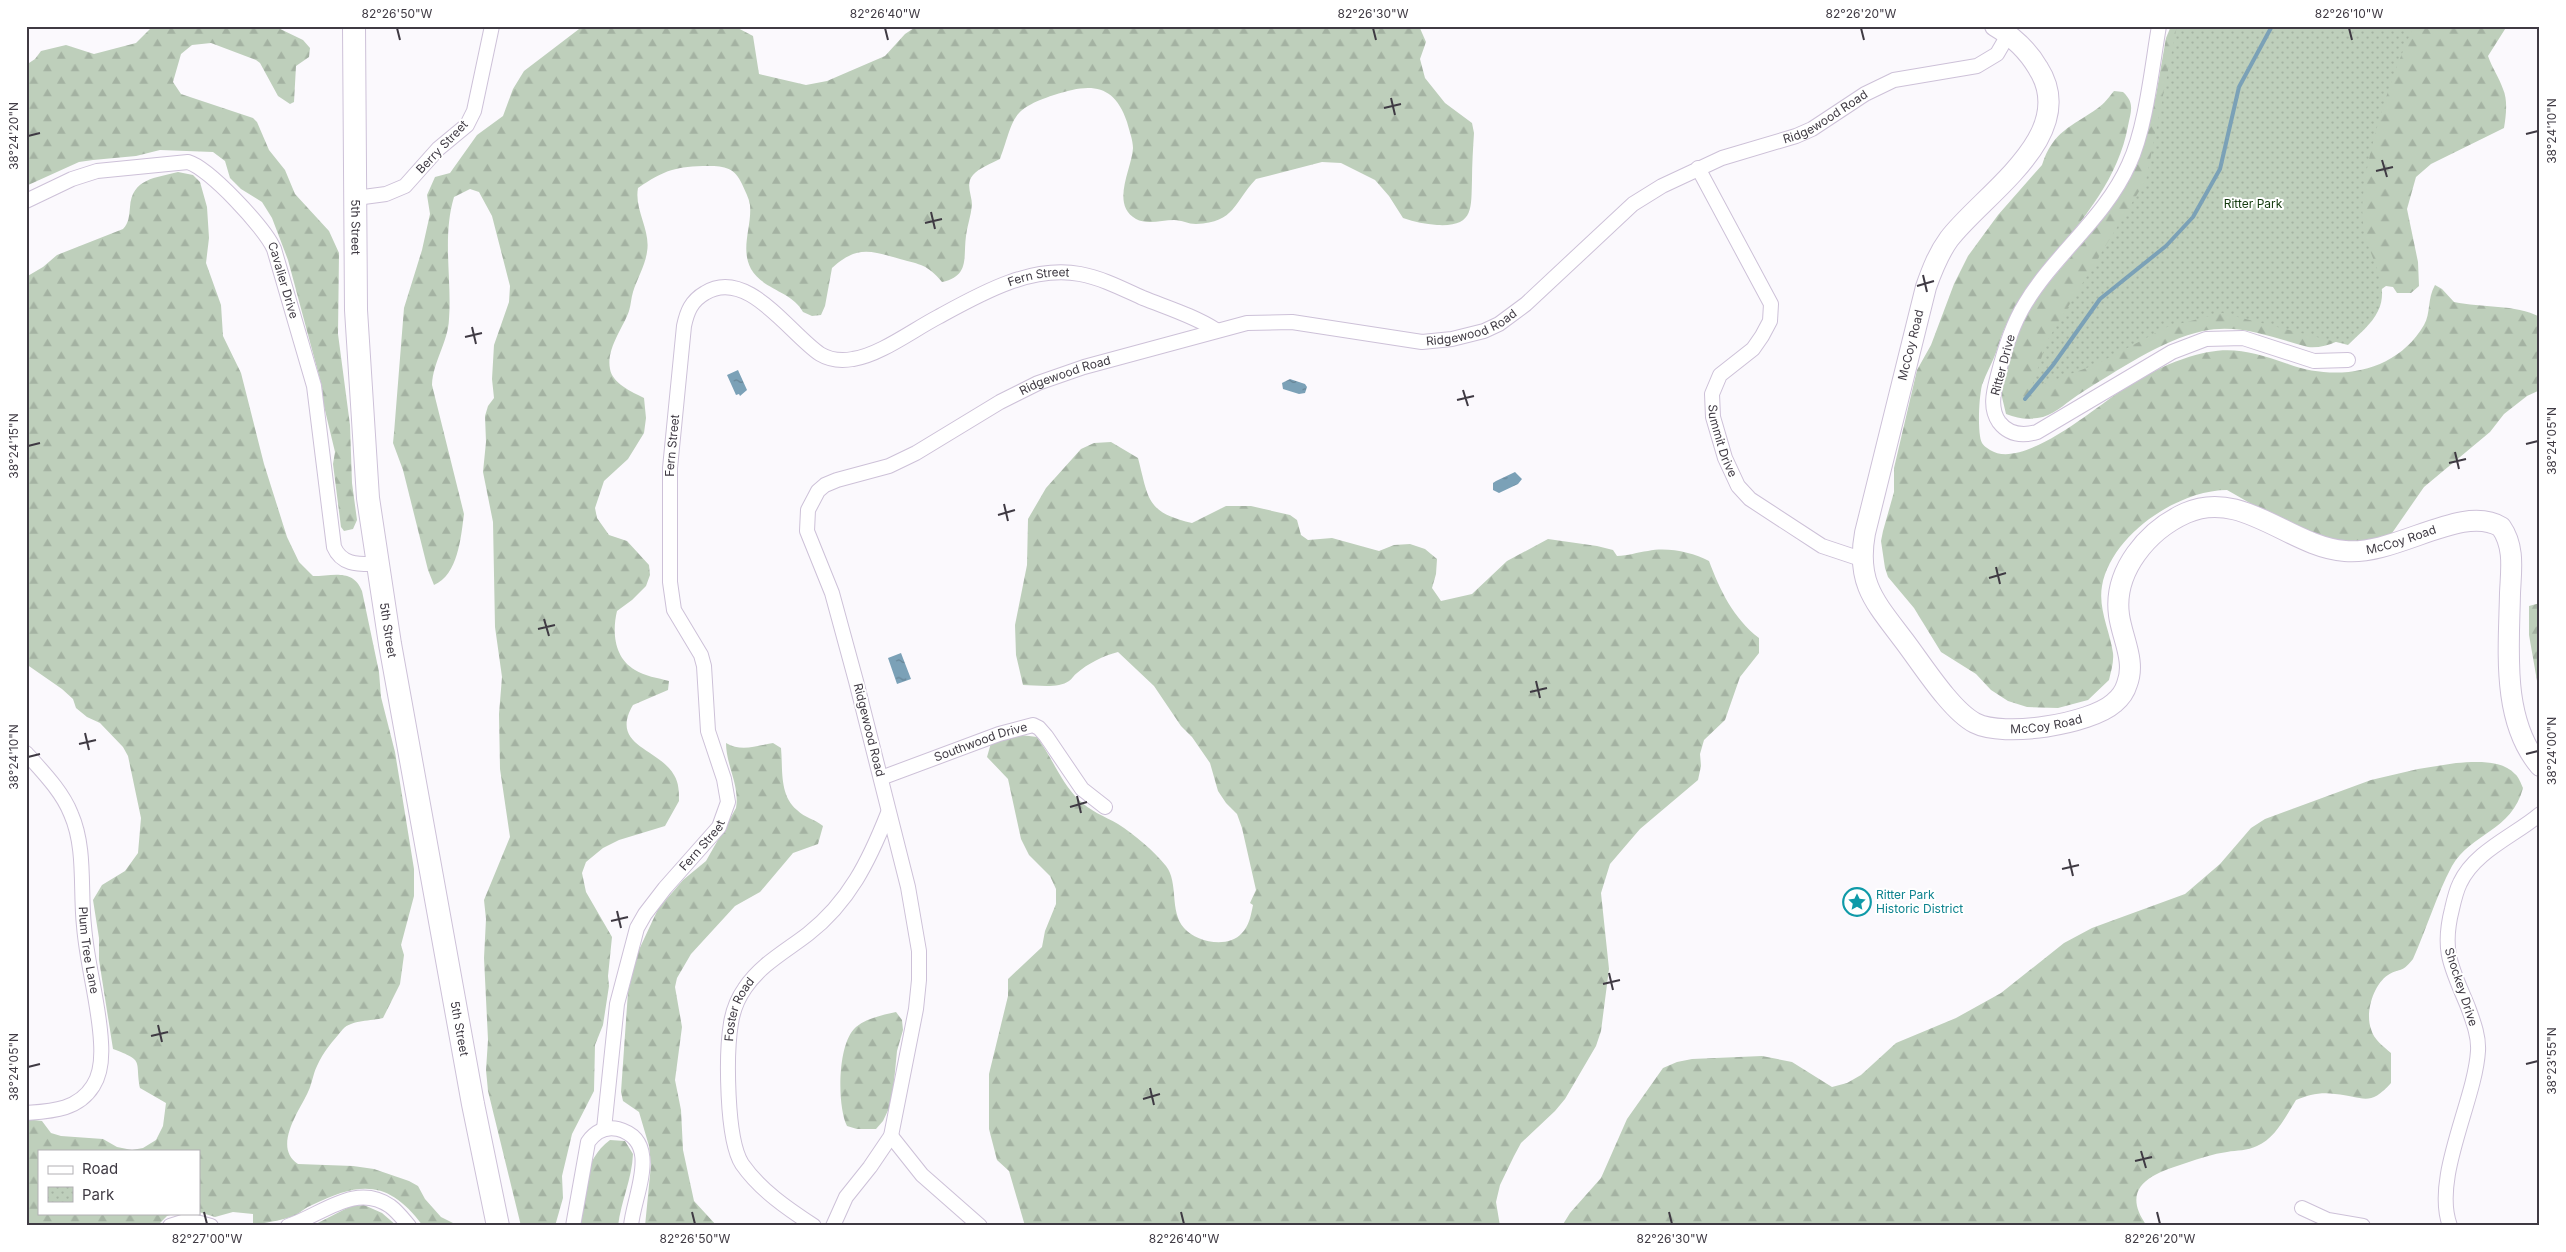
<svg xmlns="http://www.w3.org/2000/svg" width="2566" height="1252" font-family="Inter,sans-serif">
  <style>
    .forest { fill: url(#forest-firs) }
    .park { fill: url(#park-dots) }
    .water { fill: url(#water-ripples) }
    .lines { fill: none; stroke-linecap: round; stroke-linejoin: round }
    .stream { stroke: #7ba1b7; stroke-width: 4 }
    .street-casing { stroke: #cdc1d8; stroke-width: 16 }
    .secondary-casing { stroke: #cdc1d8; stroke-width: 22 }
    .primary-casing { stroke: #cdc1d8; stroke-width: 24 }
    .street { stroke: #fff; stroke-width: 14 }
    .secondary { stroke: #fff; stroke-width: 20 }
    .primary { stroke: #fff; stroke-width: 22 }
    .ticks { fill: none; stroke: #3f3a43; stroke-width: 2 }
    .labels { text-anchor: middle; stroke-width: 4; stroke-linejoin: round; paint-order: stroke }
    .street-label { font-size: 12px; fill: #3f3a43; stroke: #fff }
    .park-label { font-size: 12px; fill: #143a0e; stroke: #fff }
    .culture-label { font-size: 12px; fill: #0d838f; stroke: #fff; text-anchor: start }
    .neatline { fill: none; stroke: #3f3a43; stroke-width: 2 }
    .ticks-label { font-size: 12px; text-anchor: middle; fill: #3f3a43 }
  </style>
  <defs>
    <pattern id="forest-firs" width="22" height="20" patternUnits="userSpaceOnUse" patternTransform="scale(1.25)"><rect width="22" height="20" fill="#becfbb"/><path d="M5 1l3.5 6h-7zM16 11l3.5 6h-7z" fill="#a4b2a2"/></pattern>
    <pattern id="park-dots" width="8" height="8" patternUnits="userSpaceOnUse" patternTransform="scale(1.25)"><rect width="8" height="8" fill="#becfbb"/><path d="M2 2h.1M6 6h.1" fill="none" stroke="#a4b2a2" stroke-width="1.8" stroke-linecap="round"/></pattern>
    <pattern id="water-ripples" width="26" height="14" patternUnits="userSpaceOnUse" patternTransform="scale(1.25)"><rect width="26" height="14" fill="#7ba1b7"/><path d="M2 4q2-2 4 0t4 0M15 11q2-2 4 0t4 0" fill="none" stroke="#668496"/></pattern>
  </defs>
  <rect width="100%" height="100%" fill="#fbf9fd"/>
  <path class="forest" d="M153 26H274L303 40 310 48 309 57 296 66 294 102 290 104 278 96 260 63 256 60 211 43 192 45 181 54 173 82 181 94 253 118 257 122 269 150 285 170 295 194 329 231 339 253 338 334 350 425 352 483 357 520 353 529 344 531 341 527 333 464 335 452 323 402 322 387 288 260 272 218 262 202 241 189 230 178 225 161 213 152 160 150 136 156 93 160 79 162 26 186V65L35 59 41 51 66 45 94 54 136 43Z
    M583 26H734L753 36 759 74 806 85 827 81 885 56 905 34 917 26H1419L1426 42 1420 59 1425 78 1445 103 1472 123 1474 133C1473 149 1472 164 1472 180 1471 209 1474 227 1437 225 1425 224 1415 222 1403 218L1389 196 1375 180 1341 163 1322 162 1256 179C1233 203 1236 222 1196 224 1188 224 1182 220 1174 220 1162 220 1147 225 1136 219 1110 204 1132 169 1133 148 1133 140 1129 130 1127 122 1114 83 1090 83 1054 95 1009 110 1015 118 1000 159 992 163 979 168 973 175 965 184 972 195 972 205 971 216 967 226 966 236 963 258 970 276 942 282 927 264 921 265 900 259 871 251 857 245 832 268L825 306 821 315 812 316 803 312C792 291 763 290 751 269 740 248 752 227 750 205 749 198 745 191 742 184 735 168 725 166 708 166 677 166 664 170 638 188 634 210 651 230 647 252 645 266 637 279 633 292 631 298 631 305 629 311 623 328 606 349 610 369 612 383 632 392 644 398L646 418 644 433 628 459 604 481 595 508 597 518 609 535 627 541 649 565 650 575 646 586 632 600 617 611C612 632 614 658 635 670 644 676 658 678 669 681L668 690 633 705C609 746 659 748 674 775 679 783 679 792 679 801L665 826 619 840 603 848 586 862 582 873 586 892 612 937 608 976 609 986 603 1025 595 1045 594 1091 572 1134 562 1176 563 1198 555 1226H521L488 1091 486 1070 488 1040 484 958 486 919 484 900 510 837 500 769 499 714 502 677 495 627 493 522 483 472 486 442 485 416 488 406 494 398 492 379 494 345 509 302 510 286 492 216 479 192 470 189 454 197C442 237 452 279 449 319 448 343 433 361 432 385L464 514C461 537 458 575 434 585L428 570 403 470 393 443 394 433 404 308 422 250 430 214 427 195 435 177 450 173 477 135 503 116 513 89 524 71Z
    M2171 26H2507L2488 56C2492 68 2499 77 2503 89 2508 100 2506 116 2504 128L2431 164 2416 177 2407 209 2418 262 2419 286 2411 293H2397L2393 287 2386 286C2368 298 2369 312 2357 327 2346 340 2324 349 2308 347 2273 338 2240 323 2203 331 2162 340 2118 370 2081 393 2069 400 2057 413 2043 417 2029 420 2019 419 2006 414L2001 393 2013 344 2026 313 2046 286 2104 217 2137 165 2156 95 2166 38Z
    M2114 91 2123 92C2135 103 2131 111 2128 126 2114 202 2048 251 2011 316 2004 327 2001 338 1997 350 1993 362 1986 373 1982 385 1979 398 1978 423 1980 436 1981 444 1984 446 1990 450 2023 471 2097 406 2125 388 2142 377 2164 365 2183 359 2226 344 2247 350 2288 364 2337 382 2396 373 2424 325 2431 313 2427 299 2435 285L2442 289 2454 302C2482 308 2515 304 2540 317V390L2527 396 2504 414 2490 432 2424 487 2390 536C2381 538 2369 543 2360 543 2314 541 2265 512 2227 490 2178 490 2111 535 2102 586 2098 609 2110 631 2113 653 2114 662 2111 671 2109 680L2088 700 2058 708 2027 707 2008 701 1991 690 1976 674 1941 652 1914 608 1888 577 1885 568 1881 541 1883 531 1894 492V468L1917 370 1931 345 1954 284 1968 256 1998 215 2042 165C2053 131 2071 127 2098 108 2104 104 2109 97 2114 91Z
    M178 172 193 175 200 182 207 207 209 238 206 263 221 305 223 336 241 373 264 464 287 537 299 562 313 576C332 576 353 568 362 591L379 672 381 697 395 752 414 869V896L401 945 404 955 400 984 383 1018C372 1021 351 1020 343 1029 333 1041 323 1052 317 1066 313 1074 312 1084 308 1092 300 1110 272 1147 298 1164L353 1166 374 1169 409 1181 418 1186 425 1199 441 1217 459 1226H423C389 1180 361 1181 312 1205 306 1207 301 1212 296 1215 284 1220 270 1222 258 1224L253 1223V1214L233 1212 215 1217 199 1212V1151H39V1213H177L167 1216 157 1226H26V1119L42 1121 51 1133 61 1136 103 1139 117 1147 132 1150 143 1148 156 1140 163 1126 166 1103 140 1088C135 1060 145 1061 113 1049L99 960V938L93 900 102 885 125 871 138 853 141 818 128 756 123 747 100 723 87 717 76 708 73 699 62 689 26 664V277L43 267 57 255 123 229C129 223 129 216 130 207 132 178 156 178 178 172Z
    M1111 442 1138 458C1149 500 1146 512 1192 523L1226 506H1251L1290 515 1297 520 1301 535 1308 540 1332 538 1379 551 1394 545 1410 544 1425 549 1437 559 1436 574 1432 588 1441 601 1472 594 1507 561 1548 539 1597 546 1613 550 1617 556C1628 556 1637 552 1648 551 1667 547 1692 552 1709 561 1720 590 1733 618 1759 638V653L1740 677 1725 720 1704 740 1700 754 1701 766 1698 780 1640 829 1610 864 1601 893 1609 969 1601 1031 1596 1046 1565 1099 1555 1111 1521 1143 1514 1156 1500 1185 1496 1202 1500 1226H1025L1009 1171 997 1160 989 1129V1074L1008 996V979L1042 947 1045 931 1056 904V889L1050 876 1029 855 1021 839 1008 779 987 757 991 743 1021 735 1037 737C1052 757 1061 783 1079 800 1090 811 1104 816 1118 824 1135 835 1153 850 1166 866 1179 883 1169 911 1184 928 1196 942 1228 949 1242 933 1249 926 1251 915 1253 905L1250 903 1256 890 1242 828 1237 814 1226 803 1218 791 1210 763 1192 737 1181 726 1154 686 1118 652C1105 655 1087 664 1077 673 1074 675 1072 679 1069 681 1058 689 1036 685 1023 685L1016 655 1015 625 1027 565 1028 519 1046 488 1081 449 1094 443Z
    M2540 603V698L2529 635V606Z
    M726 743C741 752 756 746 773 743L781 748C783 769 779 795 797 810 805 818 815 819 823 826L818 844 793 853 760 892 735 906 691 954 677 978 675 987 682 1027 675 1080 681 1110 683 1150 694 1201 717 1226H645L651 1165 649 1146 639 1112 623 1101 621 1092 628 992 637 954 658 909 683 880 706 861 736 808C740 786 726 765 726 743Z
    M2456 763C2474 762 2501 759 2515 774 2519 777 2521 784 2523 788 2512 831 2471 833 2452 866 2436 896 2427 928 2413 959 2400 975 2400 967 2388 975 2373 985 2365 1013 2371 1029 2374 1040 2383 1046 2391 1053V1083C2369 1108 2363 1096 2335 1094 2320 1092 2309 1095 2296 1100 2286 1116 2275 1139 2257 1146 2247 1151 2237 1150 2227 1152 2213 1154 2200 1158 2186 1163 2154 1173 2118 1186 2147 1226H1562L1570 1213 1601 1178 1627 1119 1663 1068 1677 1062 1692 1059 1762 1056 1792 1062 1832 1087 1847 1083 1861 1075 1896 1043 1956 1018 2001 993 2064 943 2092 928 2185 894 2220 864 2251 828 2265 819 2371 780 2418 769Z
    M896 1012 902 1020 903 1030 897 1051 892 1102 883 1121 876 1129H857L847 1126C837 1106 837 1043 856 1027 867 1018 883 1015 896 1012Z
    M610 1140 625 1141 633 1154C632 1179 621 1201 618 1226H579C584 1193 582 1161 610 1140Z
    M364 1205 382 1213 397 1226H312L351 1206Z"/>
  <path class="park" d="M2177 26H2414C2393 70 2367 149 2363 197 2361 213 2363 230 2368 245 2375 265 2389 289 2378 311 2372 324 2358 335 2348 345L2222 313 2167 327 2097 364 2031 389 2047 341 2146 180Z"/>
  <path class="water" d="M738 370 747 390 740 396 739 394 736 395 727 375Z
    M1290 379 1305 384 1307 387 1305 393 1299 394 1283 389 1282 383Z
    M1515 472 1522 479 1518 484 1499 493 1493 490V483L1496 481Z
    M901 653 911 679 897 684 888 658Z"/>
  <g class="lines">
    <path class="stream" d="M2025 399 2053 365 2100 299 2166 246 2193 217 2220 169 2239 87 2272 26"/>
    <defs>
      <g id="street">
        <path d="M2159 26C2152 66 2146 128 2129 164 2105 218 2055 254 2025 304 2012 325 2004 351 1998 375 1994 391 1989 407 1999 422 2009 435 2023 436 2037 432L2172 352 2206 339 2243 338 2314 361 2348 360"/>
        <path id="s1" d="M1698 168 1771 304 1770 321 1762 336 1753 349 1720 375 1712 394 1713 417 1725 458 1738 486 1750 499 1822 546 1861 559"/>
        <path d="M356 198 386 194 405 186 438 149 467 125 474 111 492 26"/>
        <path id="s2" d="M26 201 72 179 97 171 188 162C209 168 265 228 274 249L314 386 334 547C342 566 360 564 378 564"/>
        <path id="s3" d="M26 753C42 771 62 791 71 814 86 848 80 890 84 926 87 965 99 1003 101 1042 102 1057 101 1074 93 1086 78 1110 52 1111 26 1113"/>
        <path id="s4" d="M881 778 999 734 1033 725 1039 728 1046 736 1082 789 1105 807"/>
        <path id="s5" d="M604 1129 617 1004 637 928 645 914 665 888 719 827 728 802 724 779 708 731 704 666 701 655 674 610 670 582V468L684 326C687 312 691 301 705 293 747 267 789 333 820 354 830 360 842 361 853 359 880 355 913 330 938 317 980 294 1030 265 1080 274 1102 278 1123 289 1143 298 1168 308 1194 316 1216 330"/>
        <path d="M891 1136 922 1175 980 1226"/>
        <path d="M2302 1208 2328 1220 2363 1226"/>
        <path d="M170 1226 189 1220 211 1226"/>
        <path d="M288 1226C322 1215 355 1182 390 1206 398 1212 403 1219 409 1226"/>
        <path d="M573 1226 588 1142C595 1132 606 1126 618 1129 663 1141 633 1197 631 1226"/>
        <path id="s6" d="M814 1226C788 1209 760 1190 742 1164 726 1139 726 1053 731 1023 733 1010 738 998 745 988 760 965 786 951 808 934 849 902 869 861 888 813"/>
        <path id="s7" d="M833 1226 846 1197 870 1167 891 1136 916 1009 919 980V951L908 887 856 681 832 593 807 531 808 510 818 491 825 485 837 480 889 466 916 453 1000 402 1038 383 1084 367 1247 323 1292 322 1422 342 1452 339 1484 331 1499 324 1526 304 1633 204 1662 186 1722 158 1796 136 1812 129 1865 94 1894 80 1977 66 1997 54 2008 35"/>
        <path d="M2450 1226C2432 1178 2475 1101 2478 1051 2479 1036 2473 1021 2468 1007 2452 968 2441 952 2452 909 2454 900 2456 891 2460 883 2475 851 2514 836 2540 814"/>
      </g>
      <g id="secondary">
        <path id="s8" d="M1995 26C2012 36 2028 51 2038 68 2081 135 1982 195 1949 239 1938 254 1932 270 1926 287L1865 533C1856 582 1874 601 1902 638 1920 661 1950 710 1975 723 2004 738 2090 724 2114 703 2120 698 2125 691 2127 684 2136 661 2122 638 2119 615 2113 571 2148 530 2186 513 2242 488 2290 547 2345 551 2396 556 2462 503 2501 527 2515 547 2511 570 2510 593 2509 649 2501 720 2540 766"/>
      </g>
      <g id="primary">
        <path id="s9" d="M354 26 356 310 368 498 390 644 473 1104 498 1226"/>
      </g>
    </defs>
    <use href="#street" class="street-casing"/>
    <use href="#secondary" class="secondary-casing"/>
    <use href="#primary" class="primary-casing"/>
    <use href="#street" class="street"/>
    <use href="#secondary" class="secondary"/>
    <use href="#primary" class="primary"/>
  </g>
  <path class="ticks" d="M397 28 400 40M885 28 888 40M1373 28 1376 40M1861 28 1864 40M2349 28 2352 40M1391 98 1395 115M1384 108 1401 104M2526 134 2538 131M28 136 40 133M2382 160 2387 177M2376 171 2393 167M931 212 935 229M925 223 942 219M1923 275 1927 292M1917 286 1934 281M472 327 476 344M465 337 482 333M1463 390 1468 406M1457 400 1474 396M2526 444 2538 441M28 446 40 443M2455 452 2459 469M2449 463 2466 459M1004 504 1008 521M998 515 1015 510M1996 567 2000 584M1989 578 2006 573M544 619 549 636M538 629 555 625M1536 681 1540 698M1530 692 1547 688M85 733 89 750M79 744 96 740M2526 754 2538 751M28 757 40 754M1077 796 1081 813M1070 807 1087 802M2069 859 2073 876M2062 869 2079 865M617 911 621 928M611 921 628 917M1609 973 1613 990M1603 984 1620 980M158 1025 162 1042M151 1036 168 1032M2526 1064 2538 1061M28 1067 40 1064M1150 1088 1154 1105M1143 1099 1160 1094M2141 1151 2146 1168M2135 1161 2152 1157M204 1212 207 1224M692 1212 695 1224M1181 1212 1184 1224M1669 1212 1672 1224M2157 1212 2160 1224"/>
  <defs>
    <symbol id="sight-ring" viewBox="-11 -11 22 22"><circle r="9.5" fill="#fff" stroke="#0f9aa8" stroke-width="1.5"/><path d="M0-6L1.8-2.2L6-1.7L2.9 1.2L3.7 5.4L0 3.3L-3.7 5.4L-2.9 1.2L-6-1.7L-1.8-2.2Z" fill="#0f9aa8"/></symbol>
  </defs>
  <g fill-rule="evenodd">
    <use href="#sight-ring" x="1841" y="886" width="32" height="32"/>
  </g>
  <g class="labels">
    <g class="street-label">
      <text dy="4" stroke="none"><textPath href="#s7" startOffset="1886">Ridgewood Road</textPath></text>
      <text transform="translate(442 147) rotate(-46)" y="4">Berry Street</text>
      <text dy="4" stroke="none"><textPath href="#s9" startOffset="201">5th Street</textPath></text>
      <text dy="4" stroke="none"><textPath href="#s5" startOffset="1268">Fern Street</textPath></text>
      <text dy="4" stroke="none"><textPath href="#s2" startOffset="325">Cavalier Drive</textPath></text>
      <text dy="4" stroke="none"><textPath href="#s7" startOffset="1466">Ridgewood Road</textPath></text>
      <text transform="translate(1911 345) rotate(-76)" y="4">McCoy Road</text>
      <text transform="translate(2003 365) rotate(-75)" y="4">Ritter Drive</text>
      <text dy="4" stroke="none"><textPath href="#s7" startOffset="1048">Ridgewood Road</textPath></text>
      <text dy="4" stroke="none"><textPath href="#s1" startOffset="315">Summit Drive</textPath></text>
      <text dy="4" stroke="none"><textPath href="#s5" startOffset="729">Fern Street</textPath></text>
      <text dy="4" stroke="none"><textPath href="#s8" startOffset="1400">McCoy Road</textPath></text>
      <text dy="4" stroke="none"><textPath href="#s9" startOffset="606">5th Street</textPath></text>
      <text dy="4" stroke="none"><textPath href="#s8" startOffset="878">McCoy Road</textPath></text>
      <text transform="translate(869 730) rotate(76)" y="4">Ridgewood Road</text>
      <text dy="4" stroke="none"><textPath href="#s4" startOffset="106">Southwood Drive</textPath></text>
      <text dy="4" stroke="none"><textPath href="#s5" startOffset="310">Fern Street</textPath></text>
      <text dy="4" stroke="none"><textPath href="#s3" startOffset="214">Plum Tree Lane</textPath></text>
      <text transform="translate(2461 987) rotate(72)" y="4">Shockey Drive</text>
      <text dy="4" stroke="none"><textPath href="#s6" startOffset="254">Foster Road</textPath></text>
      <text dy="4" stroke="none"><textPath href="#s9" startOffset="1011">5th Street</textPath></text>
    </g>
    <g class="park-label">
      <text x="2253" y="208">Ritter Park</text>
    </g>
    <g class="culture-label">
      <text x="1876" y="899">Ritter Park<tspan x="1876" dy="14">Historic District</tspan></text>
    </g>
  </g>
  <rect width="2566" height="1252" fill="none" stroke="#ffffff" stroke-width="55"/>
  <rect x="38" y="1150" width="162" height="65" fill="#ffffff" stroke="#b2b0b4"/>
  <rect x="48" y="1166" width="25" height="8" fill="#ffffff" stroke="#b2b0b4"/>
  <text x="82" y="1174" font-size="15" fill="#3f3a43">Road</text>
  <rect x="48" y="1187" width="25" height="15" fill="url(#park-dots)" stroke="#b2b0b4"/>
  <text x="82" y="1200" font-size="15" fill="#3f3a43">Park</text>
  <rect x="28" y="28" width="2510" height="1196" class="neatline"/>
  <g class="ticks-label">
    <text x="397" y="18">82°26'50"W</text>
    <text x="885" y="18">82°26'40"W</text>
    <text x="1373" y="18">82°26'30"W</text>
    <text x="1861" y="18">82°26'20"W</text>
    <text x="2349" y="18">82°26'10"W</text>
    <text transform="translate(2552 131) rotate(-90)" y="4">38°24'10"N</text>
    <text transform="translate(14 136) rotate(-90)" y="4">38°24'20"N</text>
    <text transform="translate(2552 441) rotate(-90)" y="4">38°24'05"N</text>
    <text transform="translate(14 446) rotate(-90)" y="4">38°24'15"N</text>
    <text transform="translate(2552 751) rotate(-90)" y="4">38°24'00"N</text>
    <text transform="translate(14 757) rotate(-90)" y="4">38°24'10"N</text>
    <text transform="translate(2552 1061) rotate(-90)" y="4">38°23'55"N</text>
    <text transform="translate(14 1067) rotate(-90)" y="4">38°24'05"N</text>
    <text x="207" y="1243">82°27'00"W</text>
    <text x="695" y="1243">82°26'50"W</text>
    <text x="1184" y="1243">82°26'40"W</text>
    <text x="1672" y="1243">82°26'30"W</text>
    <text x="2160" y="1243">82°26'20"W</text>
  </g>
</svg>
